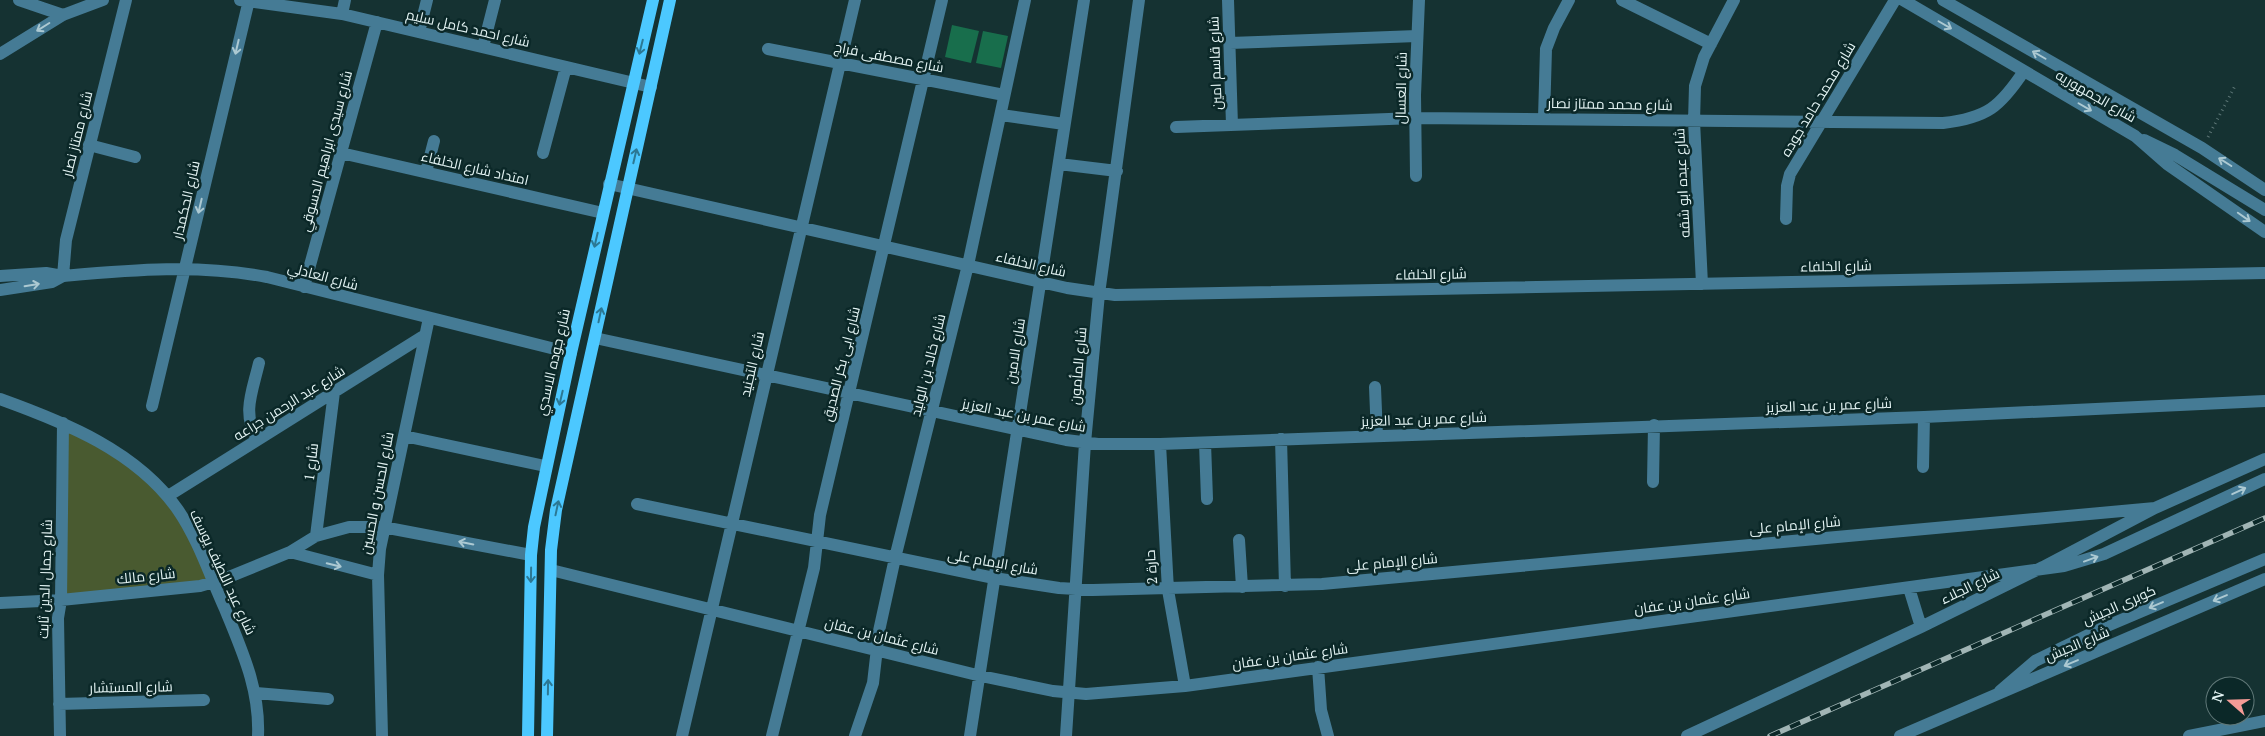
<svg xmlns="http://www.w3.org/2000/svg" width="2265" height="736" font-family="'PT Serif',Cairo,serif">
  <style>
    .green { fill: #495a30 }
    .building { fill: #186e4c }
    .lines { fill: none; stroke-linecap: round; stroke-linejoin: round }
    .path { stroke: #5f7878; stroke-width: 3; stroke-dasharray: 1 4; stroke-linecap: butt }
    .minor { stroke: #457b95; stroke-width: 12 }
    .major { stroke: #4cc8ff; stroke-width: 12 }
    .rail-casing { stroke: #a1b5b5; stroke-width: 5.5 }
    .rail { stroke: #0b2828; stroke-width: 4; stroke-dasharray: 11; stroke-linecap: butt }
    .oneway { stroke: #acc9d2 }
    .oneway2 { stroke: #2c7894 }
    .labels { text-anchor: middle; stroke-width: 5; stroke-linejoin: round; paint-order: stroke }
    .street-label { font-size: 14px; fill: #e3f3f3; stroke: #0b2828 }
  </style>
  <rect width="100%" height="100%" fill="#153232"/>
  <path class="green" d="M65 425 106 449 165 495 212 582 61 600Z"/>
  <path class="building" d="M952 25 979 31 971 63 945 57Z
    M983 31 1008 36 1001 68 976 63Z"/>
  <g class="lines">
    <path class="path" d="M2208 137 2235 86"/>
    <path class="minor" d="M19 0 63 15
      M240 0 342 14 651 87
      M1228 0 1232 125
      M1622 0 1711 44
      M1903 0 2135 136 2167 164 2265 232
      M1943 0 2202 148 2265 190
      M342 14 345 0
      M419 32 427 0
      M1230 43 1417 36
      M483 47 495 0
      M768 49 1004 95
      M0 54 63 15 103 0
      M1001 115 1064 124
      M1544 118 1546 49 1554 28 1569 0
      M1176 127 1415 118 1943 123C1987 118 2000 107 2024 71
      M2144 140 2175 155 2265 210
      M89 145 135 157
      M341 153 603 213
      M543 153 566 67
      M1059 164 1117 171
      M426 172 434 141
      M1416 176 1415 95 1419 0
      M609 184 1067 288 1115 295 2265 273
      M1786 219 1787 186 1790 174 1895 0
      M0 276 46 273 63 276C132 270 198 264 267 277L571 353
      M63 276 66 240 126 0
      M1702 284 1694 121 1695 86 1704 57 1734 0
      M304 287 377 22
      M0 290 52 282 63 276
      M595 338 1066 440 1098 444H1160L1924 417 2265 401
      M1375 387 1377 436
      M0 399C64 422 137 451 178 510 198 539 210 576 225 609 242 651 260 689 258 736
      M152 406 249 0
      M404 436 545 466
      M1281 439 1285 586
      M257 440C242 412 252 393 259 363
      M1205 443 1207 499
      M1160 444 1168 590 1185 686
      M1923 467 1924 417
      M1653 482 1654 425
      M168 496 425 335
      M637 504 994 578 1059 588 1093 590 1322 584 2155 508
      M316 536 334 392
      M1239 540 1242 587
      M290 552 378 575
      M551 570 981 676 1053 691 1086 694 1185 686 2064 566 2104 554 2265 479
      M1909 588 1921 627
      M0 603 61 600 200 586 224 579 290 552 316 536 349 527H383L531 555
      M1318 667 1321 710 1328 736
      M2000 691 2035 661 2107 626 2265 559
      M256 693 328 699
      M59 704 204 700
      M60 736 58 618 61 600 63 423
      M382 736 378 575 380 549 429 318
      M682 736 855 0
      M772 736 814 568 820 515 942 0
      M855 736 873 683 879 631 895 558 968 265 1025 0
      M970 736 1084 0
      M1066 736 1085 443 1099 294 1139 0
      M1687 736 1921 627 2043 567 2155 508 2265 459
      M1900 736 2265 579
      M2189 736 2265 721"/>
    <path class="major" d="M528 736 531 555 534 527 571 353 653 0
      M547 736 551 550 556 510 670 0"/>
    <defs>
      <path id="rail" d="M1770 736 2265 518"/>
    </defs>
    <use href="#rail" class="rail-casing"/>
    <use href="#rail" class="rail"/>
  </g>
  <defs><path id="oneway-shaft" d="M-6 0H5M1.5-3L5.5 0L1.5 3" fill="none" stroke-width="1.6" stroke-linecap="round" stroke-linejoin="round" transform="scale(1.25)"/></defs>
  <g class="oneway">
    <use href="#oneway-shaft" transform="translate(1945 25) rotate(30)"/>
    <use href="#oneway-shaft" transform="translate(43 27) rotate(148)"/>
    <use href="#oneway-shaft" transform="translate(237 47) rotate(103)"/>
    <use href="#oneway-shaft" transform="translate(2039 55) rotate(-150)"/>
    <use href="#oneway-shaft" transform="translate(2085 107) rotate(30)"/>
    <use href="#oneway-shaft" transform="translate(2225 162) rotate(-148)"/>
    <use href="#oneway-shaft" transform="translate(200 206) rotate(103)"/>
    <use href="#oneway-shaft" transform="translate(2244 217) rotate(35)"/>
    <use href="#oneway-shaft" transform="translate(32 285) rotate(-9)"/>
    <use href="#oneway-shaft" transform="translate(2239 491) rotate(-25)"/>
    <use href="#oneway-shaft" transform="translate(466 543) rotate(-169)"/>
    <use href="#oneway-shaft" transform="translate(2091 559) rotate(-20)"/>
    <use href="#oneway-shaft" transform="translate(334 565) rotate(14)"/>
    <use href="#oneway-shaft" transform="translate(2220 598) rotate(157)"/>
    <use href="#oneway-shaft" transform="translate(2156 605) rotate(157)"/>
    <use href="#oneway-shaft" transform="translate(2071 663) rotate(157)"/>
  </g>
  <g class="oneway2">
    <use href="#oneway-shaft" transform="translate(641 47) rotate(104)"/>
    <use href="#oneway-shaft" transform="translate(635 156) rotate(-77)"/>
    <use href="#oneway-shaft" transform="translate(596 240) rotate(103)"/>
    <use href="#oneway-shaft" transform="translate(600 315) rotate(-78)"/>
    <use href="#oneway-shaft" transform="translate(561 398) rotate(103)"/>
    <use href="#oneway-shaft" transform="translate(557 508) rotate(-78)"/>
    <use href="#oneway-shaft" transform="translate(531 575) rotate(91)"/>
    <use href="#oneway-shaft" transform="translate(548 687) rotate(-89)"/>
  </g>
  <g class="labels">
    <g class="street-label">
      <text transform="translate(468 28) rotate(13)" y="5">شارع احمد كامل سليم</text>
      <text transform="translate(889 57) rotate(11)" y="5">شارع مصطفى فراج</text>
      <text transform="translate(1215 63) rotate(-92)" y="5">شارع قاسم امين</text>
      <text transform="translate(1401 88) rotate(-89)" y="5">شارع العسال</text>
      <text transform="translate(2096 96) rotate(30)" y="5">شارع الجمهوريه</text>
      <text transform="translate(1818 99) rotate(-59)" y="5">شارع محمد حامد جوده</text>
      <text transform="translate(1610 104) rotate(1)" y="5">شارع محمد ممتاز نصار</text>
      <text transform="translate(77 134) rotate(-76)" y="5">شارع ممتاز نصار</text>
      <text transform="translate(326 151) rotate(-75)" y="5">شارع سيدى ابراهيم الدسوقي</text>
      <text transform="translate(475 168) rotate(13)" y="5">امتداد شارع الخلفاء</text>
      <text transform="translate(1682 183) rotate(-93)" y="5">شارع عبده ابو شقه</text>
      <text transform="translate(186 200) rotate(-77)" y="5">شارع الحكمدار</text>
      <text transform="translate(1031 264) rotate(13)" y="5">شارع الخلفاء</text>
      <text transform="translate(1836 266) rotate(-1)" y="5">شارع الخلفاء</text>
      <text transform="translate(1431 274) rotate(-1)" y="5">شارع الخلفاء</text>
      <text transform="translate(323 276) rotate(15)" y="5">شارع العادلي</text>
      <text transform="translate(1015 351) rotate(-81)" y="5">شارع الامين</text>
      <text transform="translate(553 362) rotate(-77)" y="5">شارع جوده الاسدي</text>
      <text transform="translate(752 364) rotate(-77)" y="5">شارع التجنيد</text>
      <text transform="translate(841 364) rotate(-76)" y="5">شارع ابى بكر الصديق</text>
      <text transform="translate(928 365) rotate(-76)" y="5">شارع خالد بن الوليد</text>
      <text transform="translate(1078 366) rotate(-85)" y="5">شارع المأمون</text>
      <text transform="translate(289 403) rotate(-32)" y="5">شارع عبد الرحمن جراعه</text>
      <text transform="translate(1829 405) rotate(-2)" y="5">شارع عمر بن عبد العزيز</text>
      <text transform="translate(1024 415) rotate(11)" y="5">شارع عمر بن عبد العزيز</text>
      <text transform="translate(1424 419) rotate(-2)" y="5">شارع عمر بن عبد العزيز</text>
      <text transform="translate(311 462) rotate(-83)" y="5">شارع 1</text>
      <text transform="translate(377 493) rotate(-79)" y="5">شارع الحسن و الحسين</text>
      <text transform="translate(1795 525) rotate(-5)" y="5">شارع الإمام على</text>
      <text transform="translate(993 562) rotate(10)" y="5">شارع الإمام على</text>
      <text transform="translate(1392 562) rotate(-5)" y="5">شارع الإمام على</text>
      <text transform="translate(1151 567) rotate(-94)" y="5">حارة 2</text>
      <text transform="translate(223 572) rotate(65)" y="5">شارع عبد اللطيف يوسف</text>
      <text transform="translate(146 576) rotate(-6)" y="5">شارع مالك</text>
      <text transform="translate(45 579) rotate(-88)" y="5">شارع جمال الدين ثابت</text>
      <text transform="translate(1970 586) rotate(-26)" y="5">شارع الجلاء</text>
      <text transform="translate(1692 601) rotate(-8)" y="5">شارع عثمان بن عفان</text>
      <text transform="translate(2119 605) rotate(-24)" y="5">كوبرى الجيش</text>
      <text transform="translate(882 636) rotate(14)" y="5">شارع عثمان بن عفان</text>
      <text transform="translate(2077 644) rotate(-23)" y="5">شارع الجيش</text>
      <text transform="translate(1290 656) rotate(-8)" y="5">شارع عثمان بن عفان</text>
      <text transform="translate(131 687) rotate(-1)" y="5">شارع المستشار</text>
    </g>
  </g>
  <g transform="translate(2230 701) rotate(290)"><circle r="24" fill="#0b2828" stroke="#617979"/>
  <path d="M0-4L9 19L0 12L-9 19Z" fill="#f59b96"/>
  <text y="-8" font-size="14" font-weight="bold" text-anchor="middle" fill="#e3f3f3">N</text>
  </g>
</svg>
